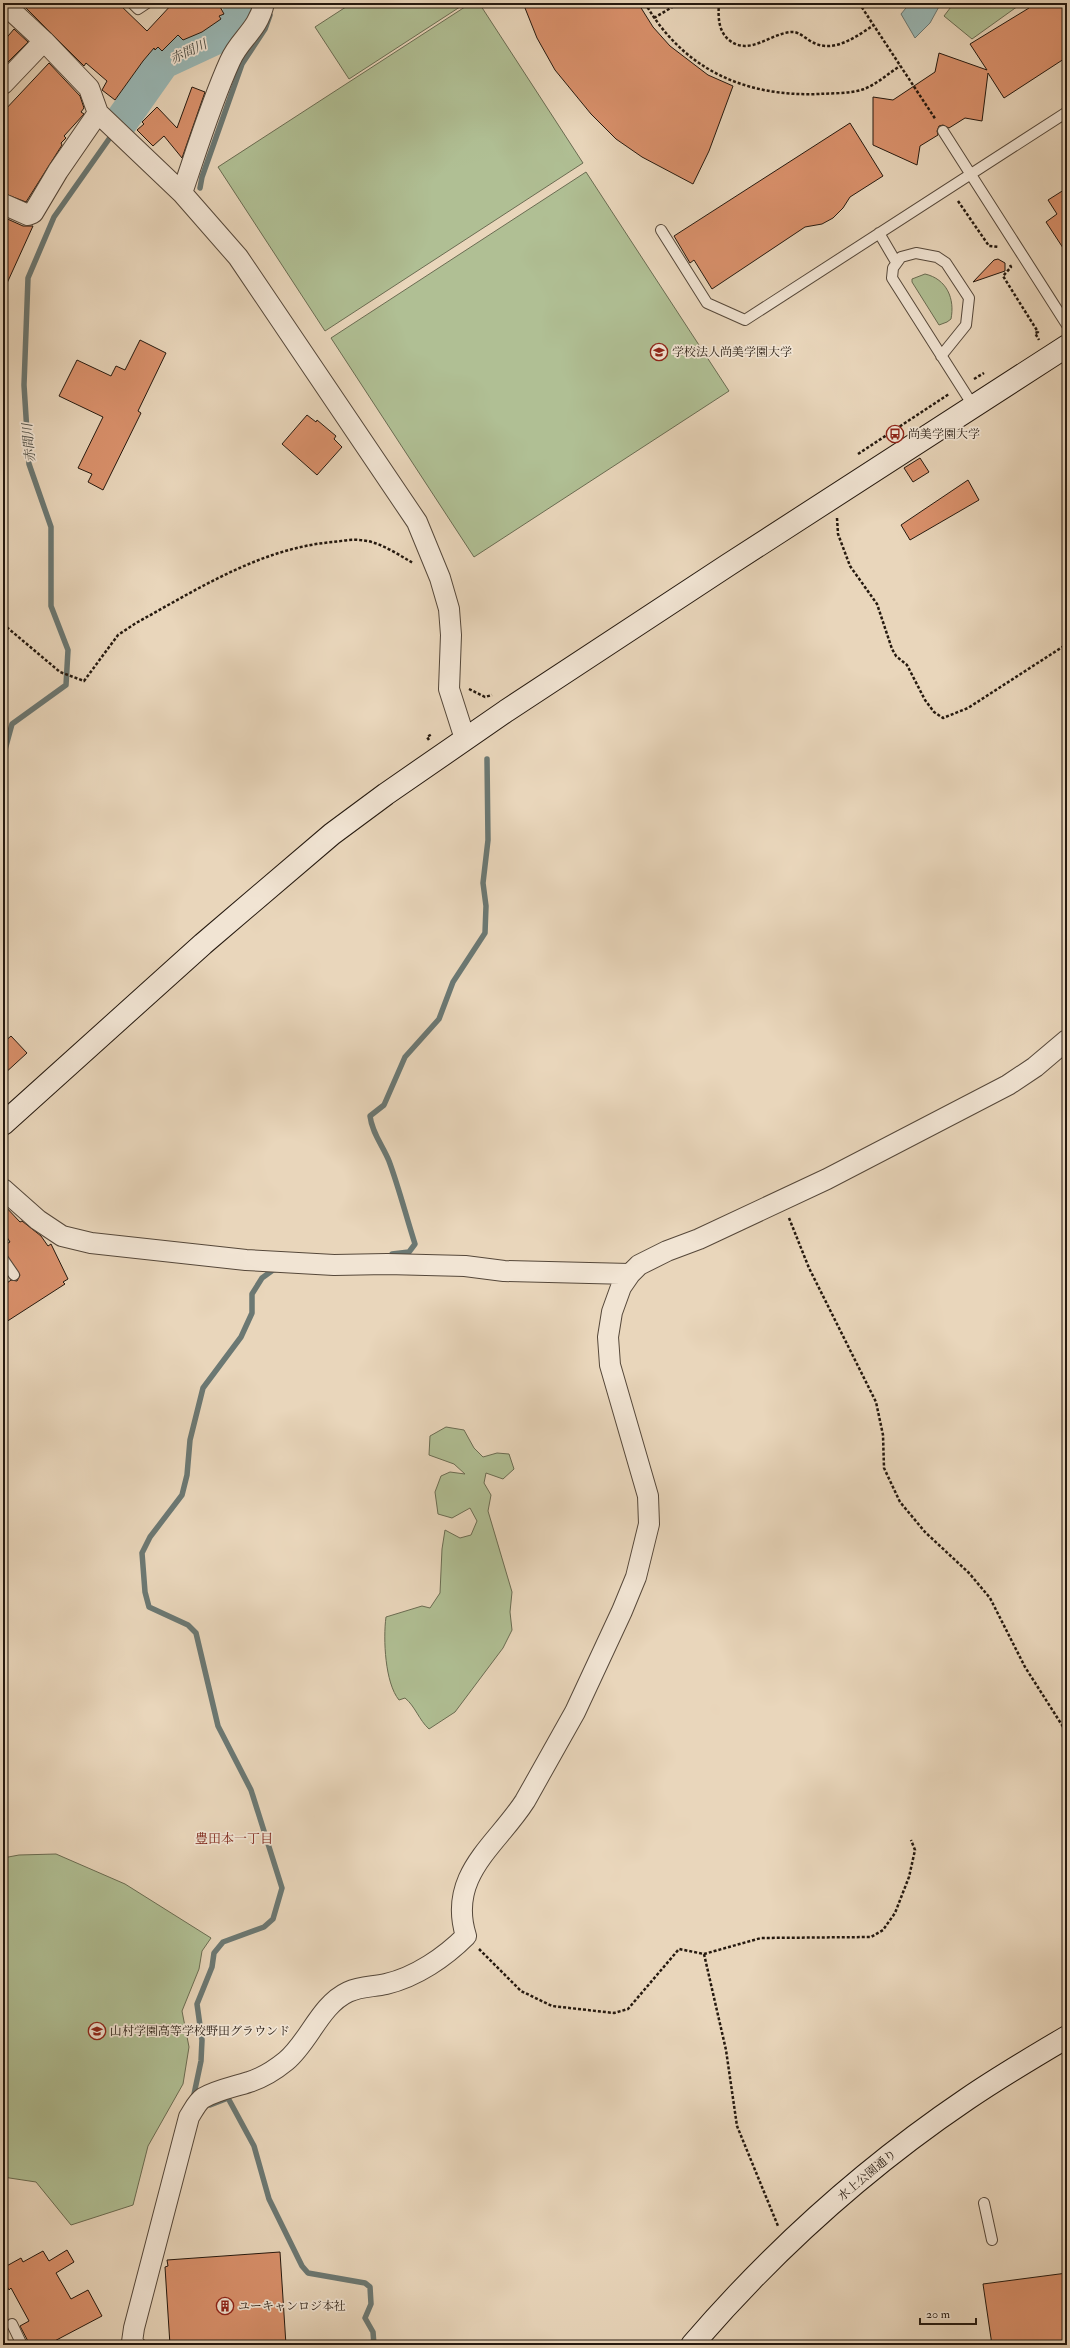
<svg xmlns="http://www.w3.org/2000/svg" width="1070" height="2348" font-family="'IM FELL Double Pica','Noto Serif JP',serif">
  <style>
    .green { fill: #b0bf94; stroke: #6a6c52 }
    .water { fill: #99b8b6; stroke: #6b7873 }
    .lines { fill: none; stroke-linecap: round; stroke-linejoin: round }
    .stream { stroke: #6b7873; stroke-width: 5.5 }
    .river { stroke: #99b8b6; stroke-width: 34 }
    .building { fill: #da916c; stroke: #25190f }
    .lane-casing { stroke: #56483a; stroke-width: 12 }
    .street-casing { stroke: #56483a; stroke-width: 22 }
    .secondary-casing { stroke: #25190f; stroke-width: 24 }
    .path { stroke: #25190f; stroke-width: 2.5; stroke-dasharray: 3 2; stroke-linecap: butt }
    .lane { stroke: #f1e4d3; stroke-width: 10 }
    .street { stroke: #f1e4d3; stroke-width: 20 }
    .secondary { stroke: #f1e4d3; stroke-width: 22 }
    .labels { text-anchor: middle; stroke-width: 3.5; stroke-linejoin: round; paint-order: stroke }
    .poi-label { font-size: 12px; fill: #25190f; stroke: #f1e4d3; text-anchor: start }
    .street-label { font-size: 12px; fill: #25190f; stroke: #f1e4d3 }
    .water-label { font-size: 13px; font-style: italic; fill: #484941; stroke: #f1e4d3 }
    .neighbourhood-label { font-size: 13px; fill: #7a1f14; stroke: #f1e4d3 }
  </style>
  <rect width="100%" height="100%" fill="#e9d6bb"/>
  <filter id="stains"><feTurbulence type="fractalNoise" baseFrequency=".005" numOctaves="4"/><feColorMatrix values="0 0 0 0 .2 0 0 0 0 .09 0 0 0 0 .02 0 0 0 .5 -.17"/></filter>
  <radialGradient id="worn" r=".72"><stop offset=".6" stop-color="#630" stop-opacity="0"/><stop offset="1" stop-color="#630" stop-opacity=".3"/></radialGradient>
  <path class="green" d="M352 3H466L349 79 315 27Z
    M471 3H479L583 163 325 331 218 167Z
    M954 3H1017L1018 6 972 39 944 16Z
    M586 172 729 391 474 557 331 338Z
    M925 274C947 279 955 299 951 319L947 322 939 325 912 282V279Z
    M446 1427 464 1430 474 1448 483 1457 497 1453 509 1454 514 1469 503 1479 486 1473 484 1483 491 1495 488 1511 512 1592 510 1612 512 1630 503 1648 455 1712 429 1729C419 1720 415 1706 405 1698L399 1700C385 1683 383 1639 386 1617L422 1606 430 1608 440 1593 442 1549 445 1530 460 1538 471 1535 477 1521 470 1508 452 1518 438 1514 435 1492 441 1476 450 1472 465 1474 454 1464 429 1455 430 1436Z
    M56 1854 125 1884 211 1938 202 1951 199 1969 182 2011 189 2047 183 2084 148 2146 133 2205 71 2225 36 2182 3 2177V1858L19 1855Z"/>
  <path class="water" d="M910 3H941L930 23 915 38 901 14Z"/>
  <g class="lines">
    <path class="stream" d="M200 188 202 177 242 64 265 29 270 15
      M3 757 12 724 66 685 68 650 51 606V527L29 464 24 385 28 278 54 217 109 139
      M392 1254 409 1252 415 1244C406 1216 399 1188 389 1161 383 1146 372 1133 370 1116L384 1105 405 1057 439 1019 453 982 485 933 486 906 483 883 488 840 487 759
      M193 2099 201 2061 202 2040 197 2004 212 1967 214 1953 223 1942 264 1927 273 1919 282 1888 251 1790 218 1726 196 1633 188 1625 149 1607 145 1592 142 1553 150 1537 182 1495 187 1475 190 1440 203 1388 241 1337 252 1313V1294L262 1278 273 1270 278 1269
      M210 2105 228 2098 254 2146 269 2199 302 2266 308 2273 365 2283 370 2287 371 2304 365 2318 373 2332 374 2345"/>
    <path class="river" d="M120 123 163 62 234 29 243 3"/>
  </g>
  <path class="building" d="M21 3H118L147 31 173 3H218L224 14 219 16 221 19 202 32 183 40 178 35 162 51 158 47 155 50 154 48 143 61 115 100 102 90 107 81 86 63 84 66Z
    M523 3H638L653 27 670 46 708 75 733 86 709 151 693 184 642 157 616 139 591 114 555 70 537 38Z
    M1026 3H1067V57L1004 98 988 73 982 121 965 118 949 128 943 125 939 126 937 131 938 135 920 146 917 165 873 145V97L893 100 935 72 939 53 987 70 970 44 1029 8Z
    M14 29 28 42 3 67V42Z
    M49 63 80 96 84 108 81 112 84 114 64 136 66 138 61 143 62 145 26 202 3 193V112Z
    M192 87 205 92 182 158 164 136 153 146 137 130 144 124 142 122 157 107 177 128Z
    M850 123 883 176 850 197 843 208 833 218 822 224 805 227 712 289 694 260 690 263 674 236Z
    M1067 188V254L1046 222 1057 214 1048 200Z
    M3 217 23 226H33L3 292Z
    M998 259 1005 263V271L973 282 994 260Z
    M140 340 166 353 138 411 141 413 103 490 88 482 92 474 78 468 103 417 59 396 77 360 111 376 116 366 125 370Z
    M307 415 316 422 317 420 336 436 334 439 342 447 317 475 282 444Z
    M920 458 929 472 913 482 904 468Z
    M968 480 979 500 910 540 901 525Z
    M11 1036 27 1053 3 1075V1043Z
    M3 1204 20 1222 22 1221 41 1236 48 1246 51 1244 68 1279 63 1282 65 1284 6 1322 3 1311V1286L11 1280 17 1281 20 1275 3 1250V1246L10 1242 3 1231Z
    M67 2250 74 2262 56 2273 71 2299 88 2290 102 2316 47 2345H30L20 2326 29 2321 11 2288 9 2290 3 2279V2268L21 2258 23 2262 43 2251 49 2261Z
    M280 2252 286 2345H170L165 2267 168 2266 167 2260Z
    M1067 2273V2345H992L983 2284Z"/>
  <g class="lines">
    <defs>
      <path id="lane" d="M132 3 138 9 147 3
        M943 131 1067 325
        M661 230 707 303 745 320 1067 112
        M879 233 896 262
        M941 356 966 325 969 298 946 263 937 257 916 253 901 257 893 268 892 278 974 407
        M3 1259 14 1275
        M984 2203 992 2240
        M12 2324 22 2345"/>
      <path id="street" d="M3 3 44 41
        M264 3C258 31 240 38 230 61 211 103 197 149 182 193L238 257 417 522 440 578 449 609 451 635 449 689 465 739
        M3 84 44 41 89 88 98 113 182 193
        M3 204 28 215 33 213 58 171 98 113
        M3 1189 38 1220 62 1236 91 1243 246 1260 334 1265 387 1264 465 1266 504 1271 630 1274
        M135 2345 132 2342 134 2328 189 2117C193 2111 197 2102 203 2098 217 2090 234 2087 249 2082 262 2078 275 2070 286 2061 309 2042 320 2005 348 1992 361 1986 373 1987 386 1984 416 1977 445 1957 466 1936 447 1875 497 1845 525 1801L575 1712 622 1611 636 1577 649 1524 648 1496 610 1365 608 1337 612 1312 621 1287 630 1274 639 1265 667 1251 699 1239 827 1179 1008 1085 1035 1067 1067 1040"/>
      <path id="secondary" d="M3 1124 203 944 332 834 386 794 506 711 728 565 1067 346
        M692 2345C772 2252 865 2168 967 2099 999 2077 1033 2057 1067 2037"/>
    </defs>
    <use href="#lane" class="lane-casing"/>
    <use href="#street" class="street-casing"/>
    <use href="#secondary" class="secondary-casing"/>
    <path class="path" d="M645 3C683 69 744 97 819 94 833 93 850 94 864 89 877 84 889 73 900 66
      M719 3C718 16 718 31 729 40 750 57 771 32 793 32 800 32 807 40 814 43 835 53 857 36 874 25
      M859 3 936 120
      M654 18 679 3
      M958 201 989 246 999 247
      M1010 265 1011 267 1003 276 1038 332 1035 333 1039 340
      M974 379 984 373
      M858 454 949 394
      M837 518 838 534 850 566 877 604 892 649 896 656 907 665 925 700 934 712 943 718 968 708 1067 644
      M3 624 60 672 84 681 118 635 136 623C198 589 261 548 333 542 342 541 352 539 360 540 379 541 397 554 413 563
      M469 689 485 697 492 695
      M429 740 427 737 432 734
      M789 1218 809 1268 876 1402 883 1435 884 1468 900 1502 925 1532 969 1573 990 1598 1025 1667 1067 1733
      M479 1949 521 1991 552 2006 614 2013 628 2009 679 1949 704 1954 761 1938 871 1937 883 1930 895 1913 909 1877 915 1850 911 1840
      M704 1954 726 2050 737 2126 778 2226"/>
    <use href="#lane" class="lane"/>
    <use href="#street" class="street"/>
    <use href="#secondary" class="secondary"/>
  </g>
  <defs>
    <symbol id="university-ring" viewBox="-11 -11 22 22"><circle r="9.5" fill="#f1e4d3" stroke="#8f2418" stroke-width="1.5"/><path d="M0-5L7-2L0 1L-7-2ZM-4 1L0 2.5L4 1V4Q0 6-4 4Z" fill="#8f2418"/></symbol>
    <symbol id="bus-ring" viewBox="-11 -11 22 22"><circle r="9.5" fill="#f1e4d3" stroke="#8f2418" stroke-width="1.5"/><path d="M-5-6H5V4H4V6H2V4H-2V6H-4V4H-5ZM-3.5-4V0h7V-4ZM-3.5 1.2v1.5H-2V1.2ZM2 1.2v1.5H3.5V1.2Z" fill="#8f2418"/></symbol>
    <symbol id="school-ring" viewBox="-11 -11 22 22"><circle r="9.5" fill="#f1e4d3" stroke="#8f2418" stroke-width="1.5"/><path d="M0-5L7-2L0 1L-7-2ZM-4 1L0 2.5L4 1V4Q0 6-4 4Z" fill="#8f2418"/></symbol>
    <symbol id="building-ring" viewBox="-11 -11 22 22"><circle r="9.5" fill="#f1e4d3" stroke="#8f2418" stroke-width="1.5"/><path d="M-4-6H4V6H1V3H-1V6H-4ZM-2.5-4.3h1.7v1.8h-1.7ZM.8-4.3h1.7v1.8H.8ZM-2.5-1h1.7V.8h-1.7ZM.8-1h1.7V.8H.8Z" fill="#8f2418"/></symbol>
  </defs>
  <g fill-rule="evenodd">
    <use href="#university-ring" x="649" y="342" width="20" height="20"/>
    <use href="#bus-ring" x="885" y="424" width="20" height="20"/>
    <use href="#school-ring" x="87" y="2021" width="20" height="20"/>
    <use href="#building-ring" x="215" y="2296" width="20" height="20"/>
  </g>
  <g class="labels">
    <g class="poi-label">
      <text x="672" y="356">学校法人尚美学園大学</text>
      <text x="908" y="438">尚美学園大学</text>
      <text x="110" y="2035">山村学園高等学校野田グラウンド</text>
      <text x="238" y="2310">ユーキャンロジ本社</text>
    </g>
    <g class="street-label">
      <text transform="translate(867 2175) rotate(-40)" y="4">水上公園通り</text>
    </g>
    <g class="water-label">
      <text transform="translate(188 51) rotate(-25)" y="5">赤間川</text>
      <text transform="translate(28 443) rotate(-95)" y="5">赤間川</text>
    </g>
    <g class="neighbourhood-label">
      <text x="234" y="1843">豊田本一丁目</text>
    </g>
  </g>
  <rect width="1070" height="2348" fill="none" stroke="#e9d6bb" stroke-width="16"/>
  <rect x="4" y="4" width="1062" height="2340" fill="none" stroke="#25190f" stroke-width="2"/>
  <rect x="8" y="8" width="1054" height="2332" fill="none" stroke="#25190f"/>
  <path d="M920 2318v6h56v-6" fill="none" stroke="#25190f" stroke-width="2"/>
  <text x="926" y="2318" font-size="12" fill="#25190f" stroke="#f1e4d3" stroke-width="3" paint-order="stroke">20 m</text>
  <rect width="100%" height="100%" filter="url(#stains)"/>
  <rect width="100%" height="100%" fill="url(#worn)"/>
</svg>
